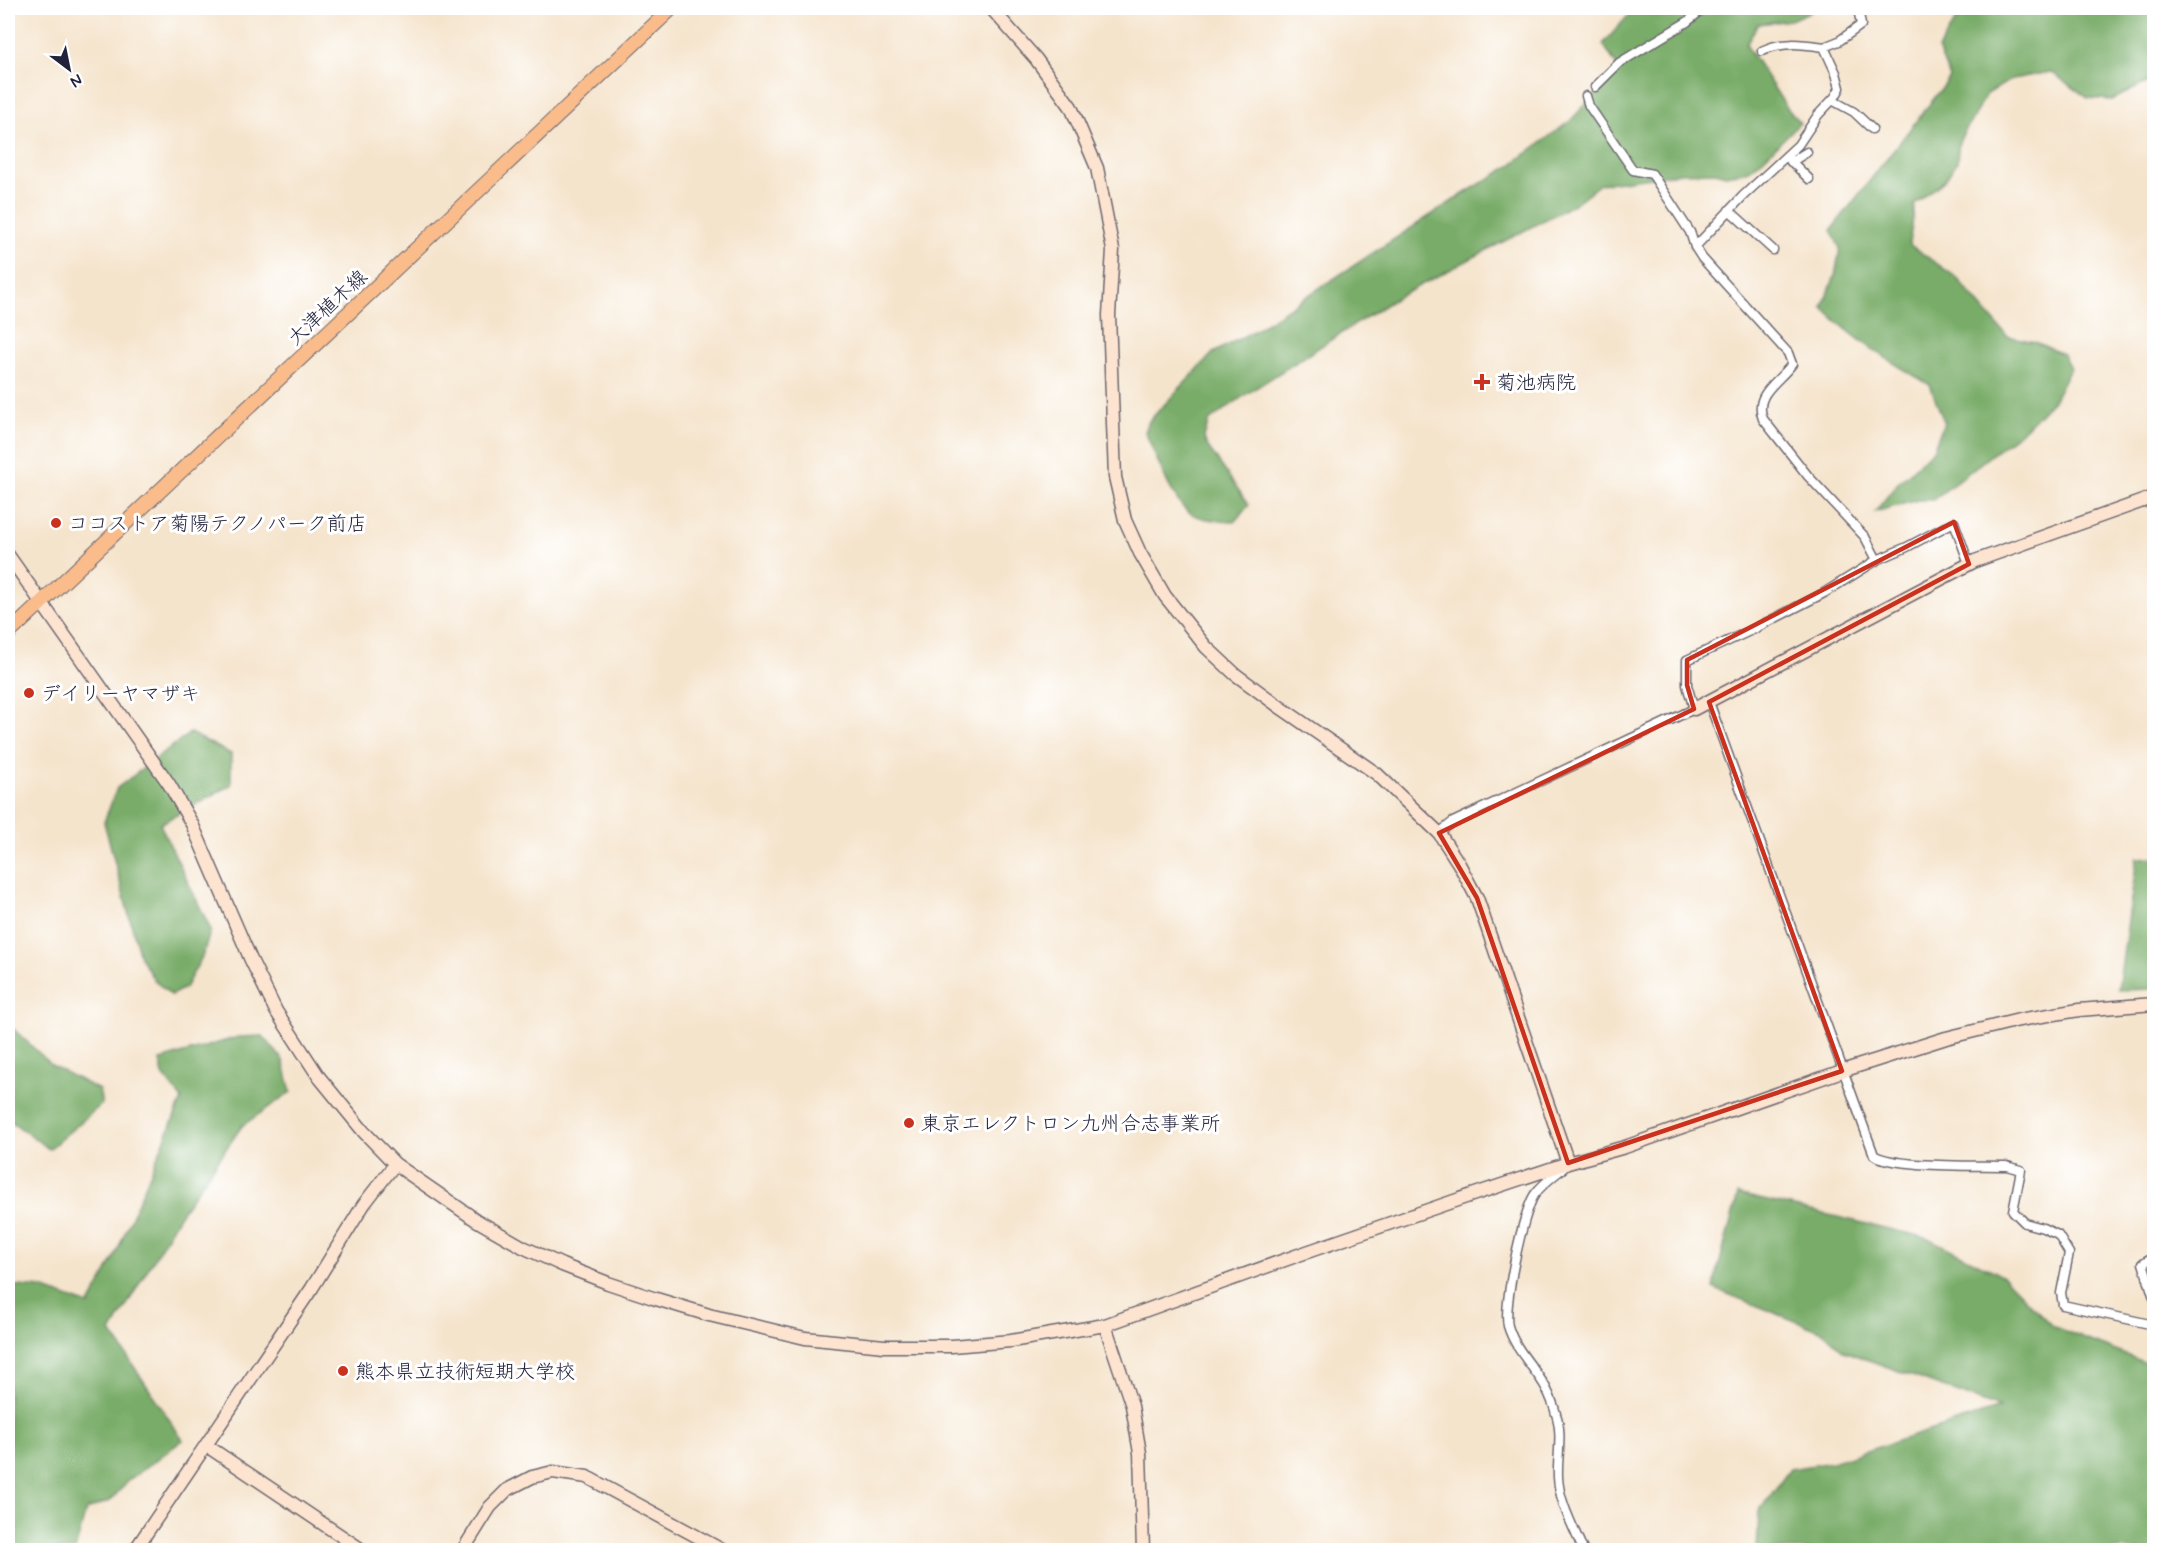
<svg xmlns="http://www.w3.org/2000/svg" width="2162" height="1558" font-family="Mynerve,'Klee One',sans-serif">
  <style>
    .forest { fill: #78ac68; stroke: #4d6752; stroke-width: 1.5 }
    .lines { fill: none; stroke-linecap: round; stroke-linejoin: round }
    .street-casing { stroke: #6c666e; stroke-width: 11 }
    .secondary-casing { stroke: #6c666e; stroke-width: 15 }
    .primary-casing { stroke: #6c666e; stroke-width: 16 }
    .street { stroke: #fff; stroke-width: 8 }
    .secondary { stroke: #fde4d1; stroke-width: 12 }
    .primary { stroke: #fabc8b; stroke-width: 14 }
    .marked { fill: none; stroke: #c8321e; stroke-width: 4.5; stroke-linejoin: round }
    .poi-dot { fill: #c8321e; stroke: #fff; stroke-width: 2 }
    .labels { text-anchor: middle; stroke-width: 6; stroke-linejoin: round; paint-order: stroke }
    .street-label { font-size: 20px; fill: #22223b; stroke: #fff }
    .poi-label { font-size: 20px; fill: #22223b; stroke: #fff; text-anchor: start }
  </style>
  <rect width="100%" height="100%" fill="#fff"/>
  <filter id="ink" filterUnits="userSpaceOnUse"><feTurbulence type="fractalNoise" baseFrequency=".0167" numOctaves="2"/><feDisplacementMap in="SourceGraphic" scale="12" xChannelSelector="R" yChannelSelector="G"/><feConvolveMatrix kernelMatrix="1 2 1 2 8 2 1 2 1" color-interpolation-filters="sRGB"/></filter>
  <filter id="wash" filterUnits="userSpaceOnUse"><feTurbulence type="fractalNoise" baseFrequency=".008" numOctaves="4" result="noise"/><feDisplacementMap in="SourceGraphic" scale="24" xChannelSelector="R" yChannelSelector="G"/><feGaussianBlur stdDeviation="1.35" result="paint"/><feColorMatrix in="noise" values="0 0 0 0 0 0 0 0 0 0 0 0 0 0 0 0 0 1.4 0 .05"/><feComposite in="paint" operator="in"/></filter>
  <g filter="url(#wash)">
    <rect width="100%" height="100%" fill="#f5e4cc"/>
    <path class="forest" d="M1635 8H1818L1791 20 1758 24 1746 45 1787 108 1800 123 1759 163 1745 172 1725 175 1716 172 1679 173 1600 184 1577 202 1558 213 1396 298 1248 393 1209 421 1204 437 1206 444 1249 505 1234 522C1222 522 1198 519 1188 512 1171 499 1155 453 1145 432L1149 421 1213 353 1257 329 1460 196 1507 168 1570 121 1619 69 1603 44Z
      M1963 8H2154V79L2112 100 2088 98 2051 72 2012 79 1987 94 1959 141 1957 162 1945 180 1915 204 1909 244 1956 277 2007 336 2035 342 2063 354 2070 368 2054 399 2026 428 1933 500H1918L1875 512 1897 484 1933 450 1944 422 1930 385C1892 363 1853 339 1822 307L1835 276 1840 248 1831 230 1950 78 1938 49Z
      M190 733 231 754V785L160 824 211 930 202 957 185 988 171 995 154 980 140 957 104 822 117 788Z
      M2154 857V989L2118 990 2137 858Z
      M8 1024 53 1066 99 1090 102 1104 49 1149 8 1119Z
      M263 1036 283 1060 291 1092 242 1126 179 1216 111 1332 183 1440 129 1480 110 1501 86 1510 75 1550H9L8 1285 42 1288 89 1305 115 1256 182 1099 163 1075 160 1060 238 1037Z
      M1738 1194 1928 1238 2002 1275 2052 1326 2154 1366V1550H1757L1759 1511 1790 1469 1832 1462 2000 1408 1844 1351 1823 1332 1713 1288Z"/>
  </g>
  <g filter="url(#ink)">
    <g class="lines">
      <defs>
        <path id="street" d="M1762 51C1782 41 1802 44 1824 47
          M1595 87 1619 63 1687 22 1704 8
          M1832 100 1854 112 1872 129
          M1786 156 1809 179
          M1791 162 1807 152
          M1729 210 1773 250
          M1695 247 1743 196 1798 145 1818 115 1835 97 1840 88 1836 73 1824 47 1839 41 1861 25 1858 8
          M1877 560 1907 547 1954 522 1969 564
          M1709 702 1874 1155C1894 1168 1978 1165 2007 1166L2021 1170 2013 1211 2025 1223 2043 1228 2058 1235 2069 1253 2061 1293 2063 1305 2154 1325
          M1439 833 1453 822 1694 709 1687 685V660L1756 628 1824 593 1877 560 1865 537 1808 476 1763 419C1753 394 1779 382 1792 364L1788 353 1702 258 1695 247 1690 232 1652 174 1633 170 1589 106 1586 96
          M1566 1166C1556 1174 1543 1183 1535 1194 1523 1211 1503 1306 1508 1326 1515 1350 1535 1368 1546 1388 1550 1396 1554 1406 1556 1414 1563 1434 1557 1457 1558 1477 1559 1502 1574 1528 1583 1550
          M2154 1256 2143 1263 2154 1298"/>
        <path id="secondary" d="M991 8 1036 59 1071 107 1097 168 1113 250 1109 315 1115 477 1125 520 1140 553 1165 596 1206 647 1235 674 1277 705 1377 774 1439 833 1459 864 1477 898 1568 1163
          M8 555 169 784 192 824 251 960 276 1011 319 1077 364 1132 395 1164 476 1220 523 1247 562 1265 608 1283 653 1298 709 1315 805 1338 884 1346H952L1011 1341 1105 1325 1304 1253 1460 1199 1568 1163 1625 1147 1842 1071 1946 1038 2019 1020 2079 1010 2154 1004
          M1694 709 1975 561 2154 497
          M1105 1325 1132 1406 1140 1453 1143 1550
          M207 1446 362 1550
          M135 1550 312 1288 364 1204 395 1164
          M463 1550 490 1507 507 1490 532 1477 553 1472 587 1477 722 1550"/>
        <path id="primary" d="M8 634 672 8"/>
      </defs>
      <use href="#street" class="street-casing"/>
      <use href="#secondary" class="secondary-casing"/>
      <use href="#primary" class="primary-casing"/>
      <use href="#street" class="street"/>
      <use href="#secondary" class="secondary"/>
      <use href="#primary" class="primary"/>
    </g>
  </g>
  <path class="marked" d="M1954 522 1969 564 1709 702 1842 1071 1568 1163 1477 898 1439 833 1694 709 1687 685V660Z"/>
  <g class="poi-dot">
    <path d="M1479 373h6v6h6v6h-6v6h-6v-6h-6v-6h6z"/>
    <circle cx="56" cy="523" r="6"/>
    <circle cx="29" cy="693" r="6"/>
    <circle cx="909" cy="1123" r="6"/>
    <circle cx="343" cy="1371" r="6"/>
  </g>
  <g class="labels">
    <g class="street-label">
      <text transform="translate(327 307) rotate(-43)" y="7">大津植木線</text>
    </g>
    <g class="poi-label">
      <text x="1496" y="389">菊池病院</text>
      <text x="68" y="530">ココストア菊陽テクノパーク前店</text>
      <text x="41" y="700">デイリーヤマザキ</text>
      <text x="921" y="1130">東京エレクトロン九州合志事業所</text>
      <text x="355" y="1378">熊本県立技術短期大学校</text>
    </g>
  </g>
  <rect width="2162" height="1558" fill="none" stroke="#fff" stroke-width="30"/>
  <g transform="translate(69 69) rotate(148)" stroke="#ffffff" stroke-width="4.5" paint-order="stroke">
  <path d="M0-4.5L10 22L0 15L-10 22Z" fill="#22223b"/>
  <text y="-9" font-size="16" font-weight="bold" text-anchor="middle" fill="#22223b">N</text>
  </g>
</svg>
